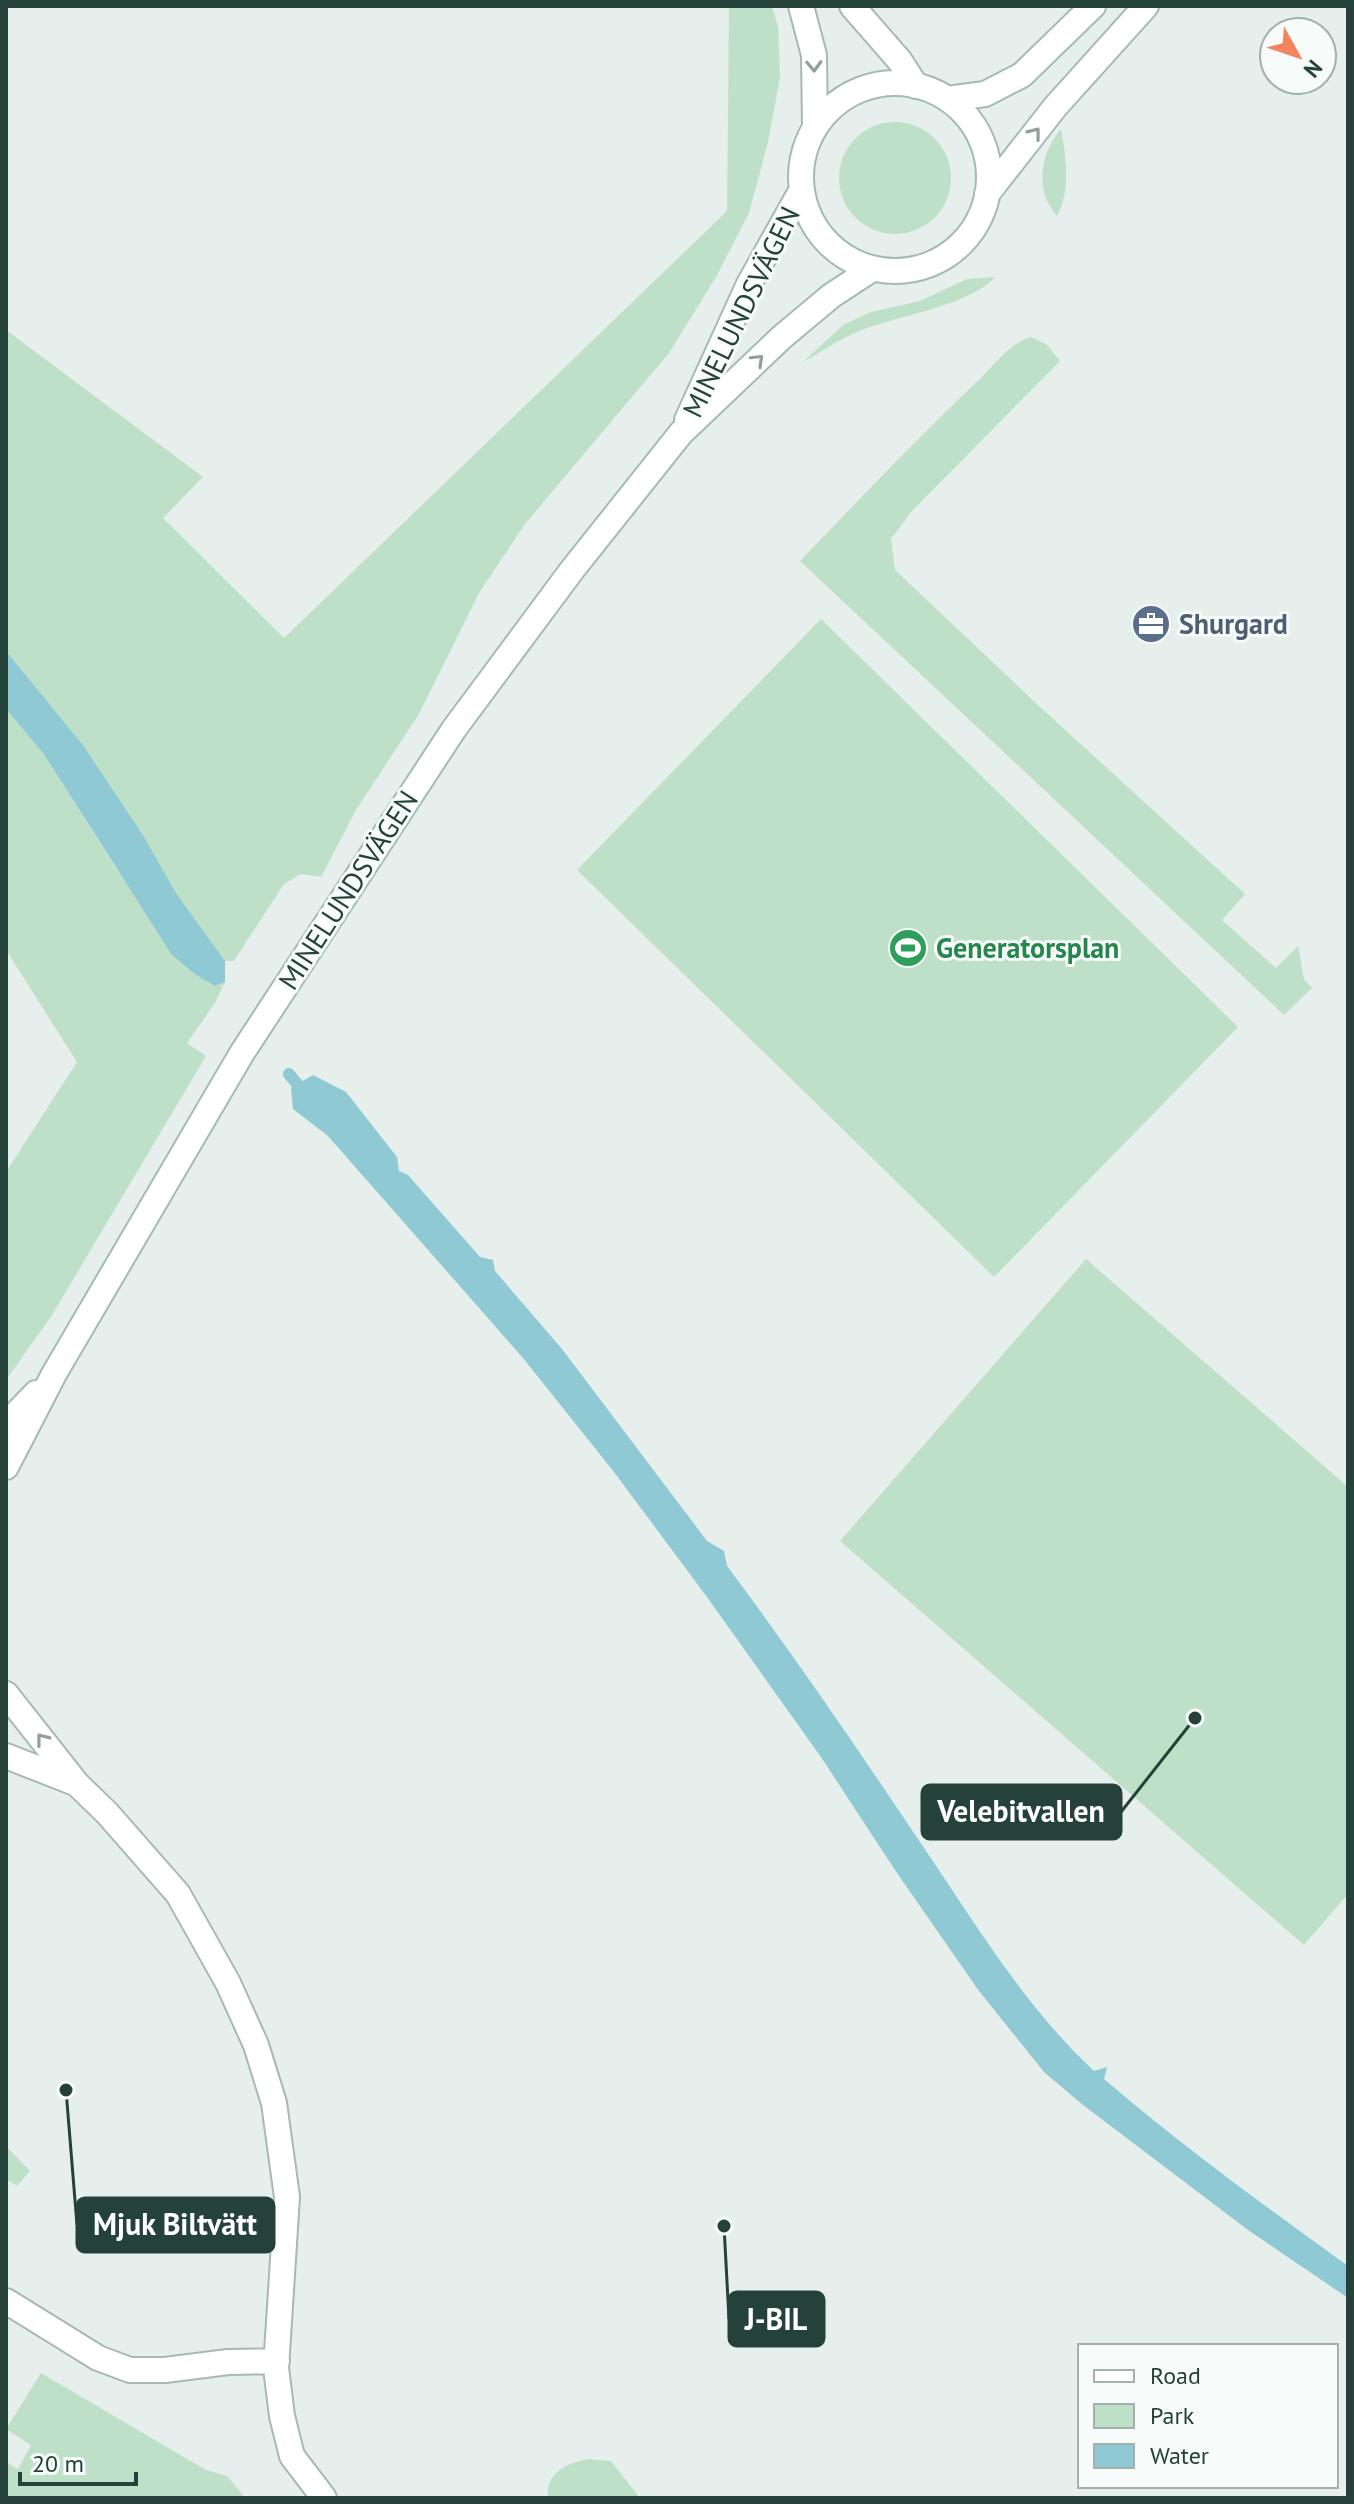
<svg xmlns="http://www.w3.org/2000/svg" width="1354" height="2504" font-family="'PT Sans',sans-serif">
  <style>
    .green { fill: #bfe0c8 }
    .water { fill: #8ec9d4 }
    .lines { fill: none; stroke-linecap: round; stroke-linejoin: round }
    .stream { stroke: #8ec9d4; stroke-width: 12 }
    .minor-casing { stroke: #a8b8b2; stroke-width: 28 }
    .tertiary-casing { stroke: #a8b8b2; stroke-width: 28 }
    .secondary-casing { stroke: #a4bbb3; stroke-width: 28 }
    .minor { stroke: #fff; stroke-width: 24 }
    .tertiary { stroke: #fff; stroke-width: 24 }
    .secondary { stroke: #fff; stroke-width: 24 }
    .oneway { stroke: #92a09c }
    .labels { text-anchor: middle; stroke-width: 6; stroke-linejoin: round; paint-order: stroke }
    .street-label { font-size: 28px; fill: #24423a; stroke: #f7fbf9 }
    .service-label { font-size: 28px; font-weight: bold; fill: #4e5e75; stroke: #f7fbf9; text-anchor: start }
    .leisure-label { font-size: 28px; font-weight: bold; fill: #27864d; stroke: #f7fbf9; text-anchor: start }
    .leader { fill: none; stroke: #24423a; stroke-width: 3 }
    .callout-dot { fill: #24423a; stroke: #f7fbf9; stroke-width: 3 }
    .callout { fill: #24423a; stroke: #24423a; stroke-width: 3 }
    .callout-label { font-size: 30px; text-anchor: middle; font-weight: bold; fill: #fff }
  </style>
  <rect width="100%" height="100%" fill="#e6efeb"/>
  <path class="green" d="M729 6H772L778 26 780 77 768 142 749 213 716 277 669 353 525 524 479 593 419 714 356 810 321 877 301 874 284 884 234 961H225L176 893 143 835 83 745 6 651V330L203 477 163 518 284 638 727 211Z
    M839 178a56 56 0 1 1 112 0a56 56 0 1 1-112 0Z
    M1061 129C1066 157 1071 191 1057 216 1034 190 1040 154 1061 129Z
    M995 277C970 306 894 316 857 332 838 340 821 352 803 362L843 325 871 312 920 301 967 279Z
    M1031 337 1046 344 1060 361 911 512 891 539 895 570 1038 705 1245 894 1222 920 1276 968 1298 946 1304 979 1312 988 1284 1015 800 561C859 500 917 438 979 380 994 365 1011 342 1031 337Z
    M821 619 1238 1027 994 1277 577 870Z
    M6 709 43 753 117 870 196 975 215 986 225 982 215 1003 187 1043 206 1056 52 1315 6 1380V1172L77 1062 6 950Z
    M1086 1259 1348 1487V1894L1304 1945 840 1541Z
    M6 2146 30 2171 17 2186 6 2179Z
    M41 2373 206 2470 227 2476 243 2495 241 2498H6V2462L18 2469 31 2445 6 2429Z
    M588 2459 611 2461 640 2498H548C545 2473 567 2463 588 2459Z"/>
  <path class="water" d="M6 651 83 745 143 835 176 893 225 961V982L215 986 196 975 172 955 43 753 6 709Z
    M313 1075 346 1092 397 1157 399 1171 408 1175 480 1257 493 1260 495 1271 562 1349 707 1541 724 1551 727 1566C795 1657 859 1751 922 1845 975 1923 1025 2007 1094 2071L1107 2067 1104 2079C1182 2146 1265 2206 1348 2266V2298L1248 2230 1083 2105 1044 2072 979 1991 897 1873 821 1757 707 1597 614 1472 523 1358 328 1136 293 1109 291 1088Z"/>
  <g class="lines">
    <path class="stream" d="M289 1074 307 1096"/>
    <defs>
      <path id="minor" d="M6 1694 77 1784 107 1813 178 1894 228 1983 256 2045 274 2103 287 2197 276 2368 282 2416 292 2456 324 2498
        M6 1756 75 1783
        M6 2301 98 2358 130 2370H165L228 2362 277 2361"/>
      <path id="tertiary" d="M801 6 814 55 815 127
        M852 6 900 61 916 86"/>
      <path id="secondary" d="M801 177a94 94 0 1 1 188 0a94 94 0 1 1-188 0Z
        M947 99 985 94 1022 75 1093 6
        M987 194 1055 107 1146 6
        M687 420 749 284 801 191
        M6 1424 36 1393
        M6 1467 54 1374 242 1053 454 729 572 570 681 433 782 337 831 296 872 269"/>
    </defs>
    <use href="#minor" class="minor-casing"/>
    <use href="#tertiary" class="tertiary-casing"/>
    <use href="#secondary" class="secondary-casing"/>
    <use href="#minor" class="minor"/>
    <use href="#tertiary" class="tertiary"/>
    <use href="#secondary" class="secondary"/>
  </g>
  <defs><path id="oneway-chevron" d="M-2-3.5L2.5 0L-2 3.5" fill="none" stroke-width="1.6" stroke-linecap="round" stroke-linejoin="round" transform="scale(2)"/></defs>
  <g class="oneway">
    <use href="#oneway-chevron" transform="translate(814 66) rotate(88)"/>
    <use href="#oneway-chevron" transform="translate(1035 133) rotate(-52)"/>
    <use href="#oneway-chevron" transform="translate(758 360) rotate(-44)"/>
    <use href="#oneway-chevron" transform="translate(42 1739) rotate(-128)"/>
  </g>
  <defs>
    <symbol id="office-disc" viewBox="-11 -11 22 22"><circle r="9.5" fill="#5c6f8a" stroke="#f7fbf9"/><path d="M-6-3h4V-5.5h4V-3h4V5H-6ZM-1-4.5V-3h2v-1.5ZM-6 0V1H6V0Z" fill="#fff"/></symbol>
    <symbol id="stadium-disc" viewBox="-11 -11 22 22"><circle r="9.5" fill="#2e9e5b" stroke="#f7fbf9"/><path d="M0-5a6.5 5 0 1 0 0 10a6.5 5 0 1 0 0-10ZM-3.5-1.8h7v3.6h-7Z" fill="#fff"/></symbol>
  </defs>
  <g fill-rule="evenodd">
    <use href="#office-disc" x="1129" y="602" width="44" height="44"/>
    <use href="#stadium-disc" x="886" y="926" width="44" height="44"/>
  </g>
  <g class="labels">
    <g class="street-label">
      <text transform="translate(741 312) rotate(-64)" y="10">MINELUNDSVÄGEN</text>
      <text transform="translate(348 890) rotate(-57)" y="10">MINELUNDSVÄGEN</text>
    </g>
    <g class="service-label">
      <text x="1179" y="634">Shurgard</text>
    </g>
    <g class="leisure-label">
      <text x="936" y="958">Generatorsplan</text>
    </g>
  </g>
  <path class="leader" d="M1195 1718L1121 1812M66 2090L77 2225M724 2226L729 2319"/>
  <g class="callout-dot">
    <circle cx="1195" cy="1718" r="8"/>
    <circle cx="66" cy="2090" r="8"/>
    <circle cx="724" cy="2226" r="8"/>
  </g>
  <g class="callout">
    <rect x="922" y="1785" width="199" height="54" rx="8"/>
    <rect x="77" y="2198" width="197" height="54" rx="8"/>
    <rect x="729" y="2292" width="95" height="54" rx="8"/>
  </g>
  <g class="callout-label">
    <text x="1021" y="1822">Velebitvallen</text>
    <text x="175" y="2235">Mjuk Biltvätt</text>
    <text x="776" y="2330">J-BIL</text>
  </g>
  <rect width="1354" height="2504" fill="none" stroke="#24423a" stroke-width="16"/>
  <rect x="1078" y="2344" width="260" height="144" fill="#f7fbf9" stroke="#a3b1ad" stroke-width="2"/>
  <rect x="1094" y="2370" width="40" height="12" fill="#ffffff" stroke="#a3b1ad" stroke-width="2"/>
  <text x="1150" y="2384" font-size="24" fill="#24423a">Road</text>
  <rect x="1094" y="2404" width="40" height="24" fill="#bfe0c8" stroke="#a3b1ad" stroke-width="2"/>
  <text x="1150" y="2424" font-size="24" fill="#24423a">Park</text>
  <rect x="1094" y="2444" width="40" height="24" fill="#8ec9d4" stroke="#a3b1ad" stroke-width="2"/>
  <text x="1150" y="2464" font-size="24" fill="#24423a">Water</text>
  <g transform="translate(1298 56) rotate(130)"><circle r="38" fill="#f7fbf9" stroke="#a3b1ad" stroke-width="2"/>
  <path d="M0-6L14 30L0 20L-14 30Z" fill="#f4845f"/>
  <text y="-12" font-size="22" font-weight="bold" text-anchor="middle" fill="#24423a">N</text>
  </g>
  <path d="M20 2472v12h116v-12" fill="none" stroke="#24423a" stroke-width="4"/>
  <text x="32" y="2472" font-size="24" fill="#24423a" stroke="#f7fbf9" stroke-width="6" paint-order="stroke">20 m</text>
</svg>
